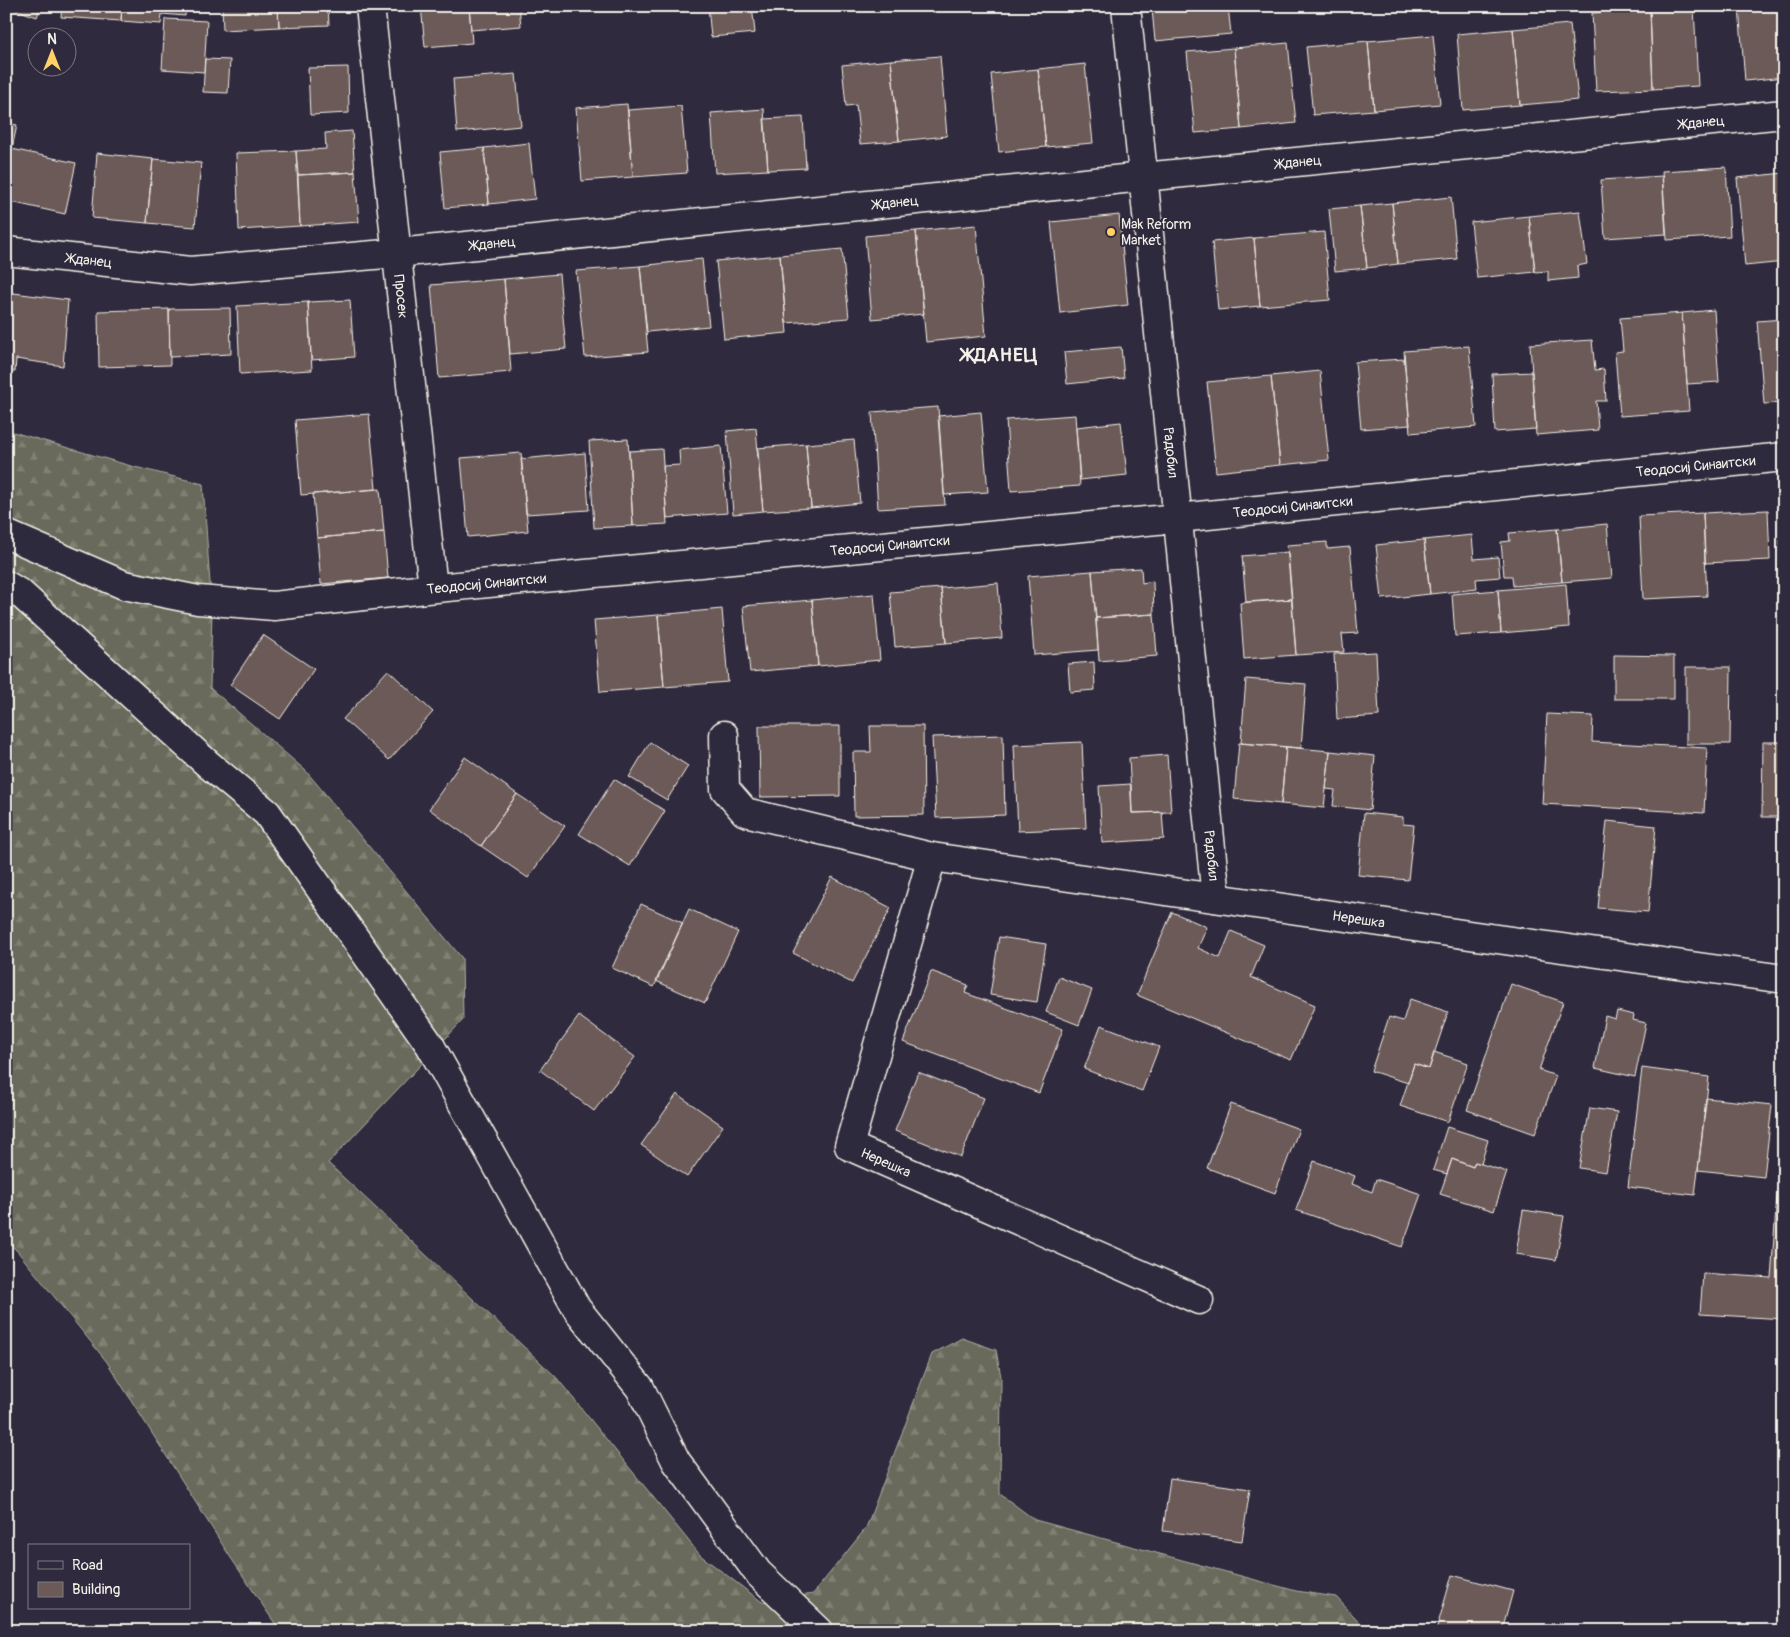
<svg xmlns="http://www.w3.org/2000/svg" width="1790" height="1637" font-family="Pangolin,sans-serif">
  <style>
    .forest { fill: url(#forest-firs); stroke: #aeaea2 }
    .building { fill: #6c5a59; stroke: #f4f1e8 }
    .lines { fill: none; stroke-linecap: round; stroke-linejoin: round }
    .minor-casing { stroke: #f4f1e8; stroke-width: 31 }
    .minor { stroke: #2f2a3d; stroke-width: 28 }
    .poi-dot { fill: #ffd166; stroke: #2f2a3d; stroke-width: 2 }
    .labels { text-anchor: middle; stroke-width: 4; stroke-linejoin: round; paint-order: stroke }
    .street-label { font-size: 14px; fill: #f4f1e8; stroke: #2f2a3d }
    .poi-label { font-size: 14px; fill: #f4f1e8; stroke: #2f2a3d; text-anchor: start }
    .district-label { font-size: 19px; font-weight: bold; letter-spacing: 1px; fill: #f4f1e8; stroke: #2f2a3d }
  </style>
  <defs>
    <pattern id="forest-firs" width="22" height="20" patternUnits="userSpaceOnUse" patternTransform="scale(1.25)"><rect width="22" height="20" fill="#696b5c"/><path d="M5 1l3.5 6h-7zM16 11l3.5 6h-7z" fill="#7f8173"/></pattern>
  </defs>
  <rect width="100%" height="100%" fill="#2f2a3d"/>
  <filter id="ink" filterUnits="userSpaceOnUse"><feTurbulence type="fractalNoise" baseFrequency=".02" numOctaves="2"/><feDisplacementMap in="SourceGraphic" scale="10" xChannelSelector="R" yChannelSelector="G"/><feConvolveMatrix kernelMatrix="1 2 1 2 8 2 1 2 1" color-interpolation-filters="sRGB"/></filter>
  <g filter="url(#ink)">
    <path class="forest" d="M6 430 131 466 203 484 212 612 210 688 306 771 462 958 463 1020 328 1163 556 1377 700 1555 762 1602 813 1594 866 1528 932 1354 962 1338 996 1350 1001 1377 1000 1494 1035 1520 1296 1591 1336 1597 1368 1631H280L229 1555 107 1362 18 1252 6 1240Z"/>
    <path class="building" d="M6 6H41L37 17Z
      M62 6H122L121 21 61 17Z
      M122 6H186L185 16 162 14 161 24 121 21Z
      M222 6H278L279 27 223 30Z
      M278 6H328L329 25 279 27Z
      M421 6H469L472 43 425 47Z
      M469 6H519L521 26 471 30Z
      M708 6H752L755 33 711 37Z
      M1181 6H1228L1231 34 1155 41 1152 9Z
      M1760 6H1784V77L1745 81 1739 8Z
      M1694 7 1698 86 1653 89 1650 9Z
      M1650 9 1653 89 1596 91 1592 13Z
      M165 19 207 21 204 72 162 69Z
      M1570 24 1578 100 1520 105 1513 29Z
      M1513 29 1520 105 1463 110 1457 34Z
      M1433 35 1440 104 1374 110 1368 41Z
      M1368 41 1374 110 1313 115 1306 47Z
      M1288 43 1296 123 1241 129 1234 48Z
      M1234 48 1241 129 1195 133 1187 52Z
      M940 56 947 136 899 141 891 60Z
      M205 59 230 60 228 93 203 92Z
      M891 60 899 141 860 144 856 105 846 106 842 65Z
      M1085 64 1093 143 1046 147 1038 69Z
      M348 67 349 113 310 115 308 68Z
      M1038 69 1046 147 999 152 991 74Z
      M516 74 521 126 457 132 453 79Z
      M627 104 633 177 582 181 576 108Z
      M681 106 687 173 633 177 628 110Z
      M764 109 768 170 715 173 711 113Z
      M803 117 806 168 768 170 764 119Z
      M6 123 17 125 6 177Z
      M352 131 355 172 298 175 296 151 326 149 325 133Z
      M529 143 535 199 489 204 484 148Z
      M484 148 489 204 445 208 440 152Z
      M12 149 76 163 65 214 6 201V177Z
      M296 151 300 226 239 230 236 153Z
      M97 153 153 159 147 223 92 218Z
      M153 159 201 163 195 227 147 223Z
      M1726 167 1730 236 1667 240 1662 171Z
      M355 172 359 222 300 226 298 175Z
      M1784 173V262L1745 266 1737 178Z
      M1662 176 1666 234 1605 238 1601 180Z
      M1451 197 1457 259 1398 264 1392 203Z
      M1392 203 1398 264 1367 268 1360 206Z
      M1360 206 1367 268 1335 271 1329 209Z
      M1580 211 1587 264 1577 266 1578 278 1548 281V271L1535 272 1529 216Z
      M1119 215 1128 305 1060 313 1051 222Z
      M1529 216 1535 272 1477 278 1471 222Z
      M976 225 986 336 926 342 916 231Z
      M916 231 924 314 872 319 865 236Z
      M1324 232 1330 300 1260 306 1254 238Z
      M1254 238 1260 306 1218 310 1212 242Z
      M842 249 849 318 786 323 780 255Z
      M780 255 787 333 724 339 716 261Z
      M702 259 709 326 647 332 640 266Z
      M640 266 648 352 585 357 576 271Z
      M559 274 566 349 510 354 504 279Z
      M504 279 511 372 439 378 431 285Z
      M6 292 68 300 63 366 16 359 15 372 6 371Z
      M350 300 354 357 311 360 308 302Z
      M308 302 312 370 240 374 237 306Z
      M230 308 231 354 170 357 169 309Z
      M169 309 170 365 99 367 98 311Z
      M1714 310 1719 382 1687 384 1682 313Z
      M1682 313 1689 411 1620 416 1615 352 1623 351 1620 318Z
      M1784 319V403L1764 404 1757 321Z
      M1592 340 1595 370 1604 369 1606 401H1596L1598 430 1536 435 1530 344Z
      M1469 346 1476 427 1410 433 1404 351Z
      M1121 347 1124 378 1067 384 1064 352Z
      M1404 359 1410 425 1361 429 1355 362Z
      M1320 371 1329 460 1280 465 1271 376Z
      M1532 372 1536 429 1495 432 1492 374Z
      M1271 376 1280 465 1216 472 1207 382Z
      M938 407 945 505 878 509 872 412Z
      M981 412 988 492 944 495 938 416Z
      M369 414 376 489 301 495 295 420Z
      M1075 415 1080 486 1011 491 1006 420Z
      M1121 422 1127 475 1080 480 1076 427Z
      M756 428 763 511 733 514 727 431Z
      M628 439 633 526 594 528 589 441Z
      M854 440 860 503 811 508 806 444Z
      M806 444 811 508 763 511 757 448Z
      M721 446 727 513 667 518 663 466 680 465 679 450Z
      M662 449 667 524 633 526 629 451Z
      M521 453 528 531 468 537 461 458Z
      M585 453 589 510 526 514 521 459Z
      M380 489 384 532 317 538 313 494Z
      M1779 499H1784V585H1781Z
      M1768 510 1770 560 1705 563 1703 513Z
      M1703 513 1707 596 1643 599 1639 516Z
      M1607 524 1612 578 1562 582 1557 529Z
      M1557 529 1562 582 1513 586 1512 576H1504L1501 542 1510 541 1509 533Z
      M384 532 388 578 321 584 317 538Z
      M1472 535 1474 559 1498 557 1500 577 1476 579 1477 589 1430 594 1424 540Z
      M1424 540 1430 594 1382 599 1376 545Z
      M1327 542V549L1350 547 1358 633 1342 634 1344 652 1296 655 1287 545Z
      M1288 552 1292 599 1246 602 1242 556Z
      M1141 568 1142 583 1153 581 1154 614 1096 618 1092 571Z
      M1092 571 1098 650 1034 655 1028 576Z
      M998 583 1002 638 946 643 941 588Z
      M1566 584 1569 627 1501 633 1498 590Z
      M941 588 946 643 895 647 890 592Z
      M1498 590 1501 633 1455 636 1452 594Z
      M874 594 880 660 818 666 812 600Z
      M1292 599 1296 655 1244 659 1240 603Z
      M812 600 818 666 750 672 743 606Z
      M722 609 728 682 664 687 658 615Z
      M1154 614 1157 656 1099 661 1096 618Z
      M658 615 664 687 600 692 594 620Z
      M263 635 314 669 280 719 230 685Z
      M1376 652 1379 716 1337 719 1334 654Z
      M1614 655 1674 656V699H1614Z
      M1094 662 1095 690 1070 692 1068 664Z
      M1686 667H1731L1730 744H1686Z
      M388 670 433 712 389 760 343 719Z
      M1246 679 1306 684 1301 748 1241 743Z
      M1547 714 1593 716 1592 742 1707 748 1704 813 1542 804Z
      M759 726H840V796L760 797Z
      M870 726H923L924 815 854 816 853 752H871Z
      M1003 735 1005 815 936 818 932 737Z
      M650 742 688 766 667 800 629 777Z
      M1082 742 1086 828 1018 831 1014 745Z
      M1763 742H1784V817H1762Z
      M1239 743 1286 747 1281 804 1234 799Z
      M1286 747 1330 751 1324 808 1281 804Z
      M1330 751 1375 756 1370 810 1333 806 1335 790 1326 789Z
      M1167 755 1171 812 1132 813 1129 758Z
      M465 757 517 794 481 846 429 809Z
      M614 779 665 811 630 866 579 834Z
      M1131 784 1132 813 1162 812 1164 839 1102 843 1099 786Z
      M517 794 565 826 528 878 481 846Z
      M1364 813 1403 817V824L1414 825 1408 880 1358 875Z
      M1607 821 1656 826 1648 912 1598 908Z
      M832 877 891 908 852 983 793 953Z
      M641 904 683 923 654 987 612 968Z
      M689 909 738 932 705 1003 656 981Z
      M1172 912 1207 927 1198 948 1220 958 1231 931 1264 945 1251 977 1315 1005 1291 1060 1137 995Z
      M999 937 1046 944 1037 1002 990 995Z
      M931 971 968 985 965 993 1063 1029 1039 1093 903 1042Z
      M1059 977 1092 990 1079 1025 1046 1012Z
      M1511 984 1563 1002 1539 1070 1556 1076 1535 1134 1467 1110Z
      M1410 999 1448 1012 1429 1069 1414 1064 1408 1083 1371 1071 1389 1017 1403 1021Z
      M1617 1011 1634 1015 1633 1020 1646 1023 1635 1077 1595 1068 1605 1016 1615 1019Z
      M579 1016 635 1057 594 1111 540 1070Z
      M1101 1025 1159 1047 1142 1091 1084 1069Z
      M1434 1052 1468 1063 1448 1122 1400 1106 1414 1064 1429 1069Z
      M1642 1068 1709 1077 1695 1195 1628 1187Z
      M918 1072 984 1098 961 1157 895 1131Z
      M677 1094 723 1126 687 1177 641 1145Z
      M1706 1098 1772 1105 1764 1177 1698 1170Z
      M1231 1104 1299 1129 1275 1193 1207 1168Z
      M1590 1108 1617 1112 1606 1172 1579 1168Z
      M1447 1127 1488 1140 1481 1164 1475 1162 1473 1167 1452 1159 1447 1174 1433 1170Z
      M1781 1139H1784V1319L1700 1314 1703 1273 1771 1278Z
      M1452 1159 1473 1167 1475 1162 1507 1172 1494 1211 1440 1194Z
      M1314 1161 1355 1176 1352 1184 1372 1192 1376 1179 1421 1194 1402 1247 1296 1210Z
      M1523 1210 1564 1216 1556 1260 1516 1254Z
      M1170 1478 1250 1489 1242 1541 1163 1531Z
      M1452 1575 1513 1591 1502 1631H1436Z"/>
    <g class="lines">
      <defs>
        <g id="minor">
          <path id="s1" d="M370 6 433 588"/>
          <path id="s2" d="M1126 6 1216 898"/>
          <path id="s3" d="M6 251 190 271 397 253 1143 177 1784 114"/>
          <path id="s4" d="M6 534 124 585 198 600 274 606 426 589 1178 518 1784 457"/>
          <path d="M6 585 21 594 209 765 267 813 430 1045 577 1309 640 1388 676 1461 758 1573 819 1631"/>
          <path id="s5" d="M724 735 725 789 745 812 932 857 1483 937 1784 979"/>
          <path id="s6" d="M932 857 849 1146 1199 1300"/>
        </g>
      </defs>
      <use href="#minor" class="minor-casing"/>
      <use href="#minor" class="minor"/>
    </g>
  </g>
  <circle class="poi-dot" cx="1111" cy="232" r="5"/>
  <g class="labels">
    <g class="street-label">
      <text dy="5" stroke="none"><textPath href="#s3" startOffset="1704">Жданец</textPath></text>
      <text dy="5" stroke="none"><textPath href="#s3" startOffset="1299">Жданец</textPath></text>
      <text dy="5" stroke="none"><textPath href="#s3" startOffset="894">Жданец</textPath></text>
      <text dy="5" stroke="none"><textPath href="#s3" startOffset="489">Жданец</textPath></text>
      <text dy="5" stroke="none"><textPath href="#s3" startOffset="84">Жданец</textPath></text>
      <text dy="5" stroke="none"><textPath href="#s1" startOffset="292">Просек</textPath></text>
      <text dy="5" stroke="none"><textPath href="#s2" startOffset="449">Радобил</textPath></text>
      <text dy="5" stroke="none"><textPath href="#s4" startOffset="1709">Теодосиј Синаитски</textPath></text>
      <text dy="5" stroke="none"><textPath href="#s4" startOffset="1304">Теодосиј Синаитски</textPath></text>
      <text dy="5" stroke="none"><textPath href="#s4" startOffset="899">Теодосиј Синаитски</textPath></text>
      <text dy="5" stroke="none"><textPath href="#s4" startOffset="494">Теодосиј Синаитски</textPath></text>
      <text dy="5" stroke="none"><textPath href="#s2" startOffset="854">Радобил</textPath></text>
      <text dy="5" stroke="none"><textPath href="#s5" startOffset="708">Нерешка</textPath></text>
      <text dy="5" stroke="none"><textPath href="#s6" startOffset="341">Нерешка</textPath></text>
    </g>
    <g class="poi-label">
      <text x="1121" y="229">Mak Reform<tspan x="1121" dy="16">Market</tspan></text>
    </g>
    <g class="district-label">
      <text x="1000" y="361">ЖДАНЕЦ</text>
    </g>
  </g>
  <rect width="1790" height="1637" fill="none" stroke="#2f2a3d" stroke-width="25"/>
  <rect x="12" y="12" width="1765" height="1612" fill="none" stroke="#f4f1e8" stroke-width="2" filter="url(#ink)"/>
  <rect x="28" y="1544" width="162" height="65" fill="#2f2a3d" stroke="#7e7a81"/>
  <rect x="38" y="1561" width="25" height="8" fill="#2f2a3d" stroke="#7e7a81"/>
  <text x="72" y="1570" font-size="15" fill="#f4f1e8">Road</text>
  <rect x="38" y="1582" width="25" height="15" fill="#6c5a59" stroke="#7e7a81"/>
  <text x="72" y="1594" font-size="15" fill="#f4f1e8">Building</text>
  <g transform="translate(52 52)"><circle r="24" fill="#2f2a3d" stroke="#7e7a81"/>
  <path d="M0-4L9 19L0 12L-9 19Z" fill="#ffd166"/>
  <text y="-8" font-size="14" font-weight="bold" text-anchor="middle" fill="#f4f1e8">N</text>
  </g>
</svg>
